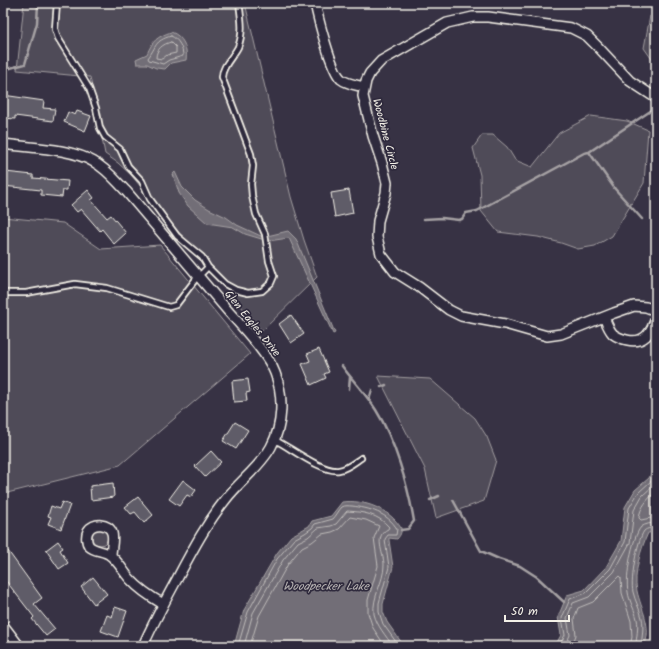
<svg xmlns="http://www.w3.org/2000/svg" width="659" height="649" font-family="Kalam,sans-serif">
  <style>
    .green { fill: #504b59; stroke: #a29ea0 }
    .water { fill: #726e77; stroke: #a6a2a4 }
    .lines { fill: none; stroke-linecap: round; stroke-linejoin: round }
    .shore { stroke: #c0bdbb; stroke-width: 1 }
    .stream { stroke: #a6a2a4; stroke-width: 2.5 }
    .building { fill: #5f5c67; stroke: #f4f1e8 }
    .lane-casing { stroke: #f4f1e8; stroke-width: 8 }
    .street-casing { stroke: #f4f1e8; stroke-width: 12 }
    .lane { stroke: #2f2a3d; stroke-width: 4.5 }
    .street { stroke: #2f2a3d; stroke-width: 9 }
    .labels { text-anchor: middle; stroke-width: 3.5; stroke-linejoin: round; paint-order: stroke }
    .street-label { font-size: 11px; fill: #f4f1e8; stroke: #2f2a3d }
    .water-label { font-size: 12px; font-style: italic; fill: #bab6b5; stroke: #2f2a3d }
  </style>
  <rect width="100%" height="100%" fill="#373244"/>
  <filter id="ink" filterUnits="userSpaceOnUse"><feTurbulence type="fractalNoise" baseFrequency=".025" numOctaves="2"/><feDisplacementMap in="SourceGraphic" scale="8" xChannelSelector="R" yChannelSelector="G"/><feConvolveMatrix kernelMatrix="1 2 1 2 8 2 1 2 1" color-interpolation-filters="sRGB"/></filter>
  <g filter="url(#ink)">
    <path class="green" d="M24 3H245L291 197 304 240 317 277 262 331 131 175 118 163 105 154 90 77 17 70Z
      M656 14V65L644 48 650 16Z
      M591 116 627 121 648 130 644 183 612 236 595 246 578 249 561 243 538 237 498 232 481 211 480 175 473 148 482 135H493L507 147 515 160 532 167 559 133Z
      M3 217 63 223 101 249 160 245 250 354 120 465 3 494Z
      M378 376 430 379 475 418 487 437 496 460 484 501 436 518 425 469Z
      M92 537a8 8 0 1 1 16 0a8 8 0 1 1-16 0Z"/>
    <path class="water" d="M171 32C183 36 188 48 186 60L171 63 165 69 156 68 147 64H137L136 59 147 54C153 40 157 37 171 32Z
      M175 172 182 187 195 200 209 209 226 217 237 225 263 237 288 231 296 239 335 333 333 334 289 238 268 241 245 234 233 227 207 223 188 206 179 193 173 174Z
      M656 464V532L648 533C641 548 633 575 637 591 641 609 653 628 644 646H555L561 635 558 617 567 595 584 590 606 567 621 541 625 507 635 490 649 478Z
      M342 502C363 499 390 509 401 528 402 532 400 536 397 539L389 538V540L393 567 383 604V612L387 622 404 646H234L244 610 277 553 291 536 309 526 312 521 331 516Z"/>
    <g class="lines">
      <path class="shore" d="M171 36C179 39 183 49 183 56L169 60 163 64 149 60 148 58C157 46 154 41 171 36Z
        M171 42 176 47V53L167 55 162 59 156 58C156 49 163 44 171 42Z
        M656 491C648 499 640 507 639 518L641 520 656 517
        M238 646 248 612 277 559 294 539 305 533 312 528 315 524 333 519C336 516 339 510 342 507 345 505 349 506 352 506 369 508 388 513 397 529L396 535H388L385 539 389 567 379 603V612L383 624 399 646
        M244 646 253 613 283 560 298 542 308 537 318 528 331 526 336 524 347 511C363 512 378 514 389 527L388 529C373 536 384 553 384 565 384 582 372 596 374 614 377 626 386 636 393 646
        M250 646 259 616 288 564 302 547 312 542 322 534 332 532 339 529 350 517 366 520 379 526 374 538 378 566 368 600V613L373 628 385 646
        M559 646 565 635 562 618 570 599 586 593 610 569 625 542 629 508 638 493 651 481 656 472
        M565 646 570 635 567 618 573 603 589 597 614 572 630 543 634 510 642 496 656 483
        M572 646 576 635 574 619 578 608 593 602 619 576 621 578 622 593 631 621 632 637 630 646
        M636 646C636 637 639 628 637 619 635 610 629 601 628 592 625 579 632 537 641 527 645 524 651 523 656 523
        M641 646C642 637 644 628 642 618 640 609 635 601 633 592 630 580 637 541 644 531 647 528 652 528 656 528"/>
      <path class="stream" d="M3 70 25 64 37 23 38 3
        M589 152 615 189 642 219
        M424 219 442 218 459 220 462 219 466 213 477 211 584 153 589 152 655 108
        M342 366C353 381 366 394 376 410 395 440 408 486 414 521L408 529 401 530
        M381 387 386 385
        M349 389 350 377
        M369 400 372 390
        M430 500 439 496
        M453 500 481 551 499 559 520 566 537 577 564 602"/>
    </g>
    <path class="building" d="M3 95 44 101 43 108 55 109 53 121 15 116V119L4 118 5 110 3 109Z
      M77 111 91 116 85 131 64 122 68 112 75 115Z
      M5 172 33 175V178L68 181 67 190H63L62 197 41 195V190L3 186Z
      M88 190 94 198 91 200 107 218 111 215 126 233 114 244 102 229 100 231 81 209 77 212 71 205Z
      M349 190 353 213 335 217 331 193Z
      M291 315 304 334 291 343 279 324Z
      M319 349 329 372 324 374 326 378 311 385 302 364 310 361 307 354Z
      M248 379 250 392 246 393 247 401 234 402 232 381Z
      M235 422 248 430 236 449 223 441Z
      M211 451 221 462 205 477 195 466Z
      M183 480 196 490 191 497 187 495 179 506 169 499Z
      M113 483 114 497 91 500 90 486Z
      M138 497 153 515 144 523 135 512 131 514 125 507Z
      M62 502 70 505 61 529 48 524 51 517 48 516 51 506 59 509Z
      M58 541 63 548 60 550 68 563 59 569 46 550Z
      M8 551 42 598 34 604 55 629 46 636 32 619 34 617 3 577V555Z
      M93 577 107 594 94 604 81 587Z
      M115 607 127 611 118 637 101 631 107 615 112 617Z"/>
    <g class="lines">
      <defs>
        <path id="lane" d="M57 3 55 29 58 38 89 88 96 108 100 128 105 137 120 149 128 166 142 181 150 199 177 236 202 257 208 267 225 284 236 290 248 293 262 291 271 283 274 276 269 261 265 234 256 214 252 196 251 184 253 166 251 154 222 77C222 66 233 57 238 47 244 33 241 17 239 3
          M3 293H26L75 284 107 288 169 307 176 305 195 280 208 267
          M275 440C291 448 323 473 339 470 347 469 355 462 361 458"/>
        <path id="street" d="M315 3C318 18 331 70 341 79 347 84 357 85 364 87
          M656 98 630 81 600 49 587 36 571 28 488 17H473L447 23 381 61 370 73 366 81 363 96 373 136 382 163 387 183 386 193 378 221 377 237 381 254 395 272 419 287 449 310 461 316 505 324 547 336 561 334 614 313 634 306 646 307 656 311
          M3 144C31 148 70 148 94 162 107 169 116 181 126 191 160 231 194 271 228 311 242 327 268 354 275 373 284 396 283 425 271 447 260 467 240 481 226 499 206 524 192 551 177 579 165 601 153 623 143 646
          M604 317C606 322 609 330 613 334 617 337 623 339 627 340 644 344 651 333 656 318
          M111 555C111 549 114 539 112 533 109 523 93 522 88 531 86 535 86 542 89 546 95 552 105 550 111 556 119 562 124 573 131 580 140 590 151 597 163 604
          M3 625 19 646"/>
      </defs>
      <use href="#lane" class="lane-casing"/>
      <use href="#street" class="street-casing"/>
      <use href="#lane" class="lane"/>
      <use href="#street" class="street"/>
    </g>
  </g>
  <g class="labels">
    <g class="street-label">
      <text transform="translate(386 134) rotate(75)" y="4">Woodbine Circle</text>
      <text transform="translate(253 323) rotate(51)" y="4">Glen Eagles Drive</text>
    </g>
    <g class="water-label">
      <text x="326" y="590">Woodpecker Lake</text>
    </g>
  </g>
  <rect width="659" height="649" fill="none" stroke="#2f2a3d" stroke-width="16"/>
  <rect x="8" y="8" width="643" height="633" fill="none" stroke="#f4f1e8" stroke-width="1.5" filter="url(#ink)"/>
  <path d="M505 615v6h64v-6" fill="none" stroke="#f4f1e8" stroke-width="2"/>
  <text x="511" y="615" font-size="12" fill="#f4f1e8" stroke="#2f2a3d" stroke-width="3" paint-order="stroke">50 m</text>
</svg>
